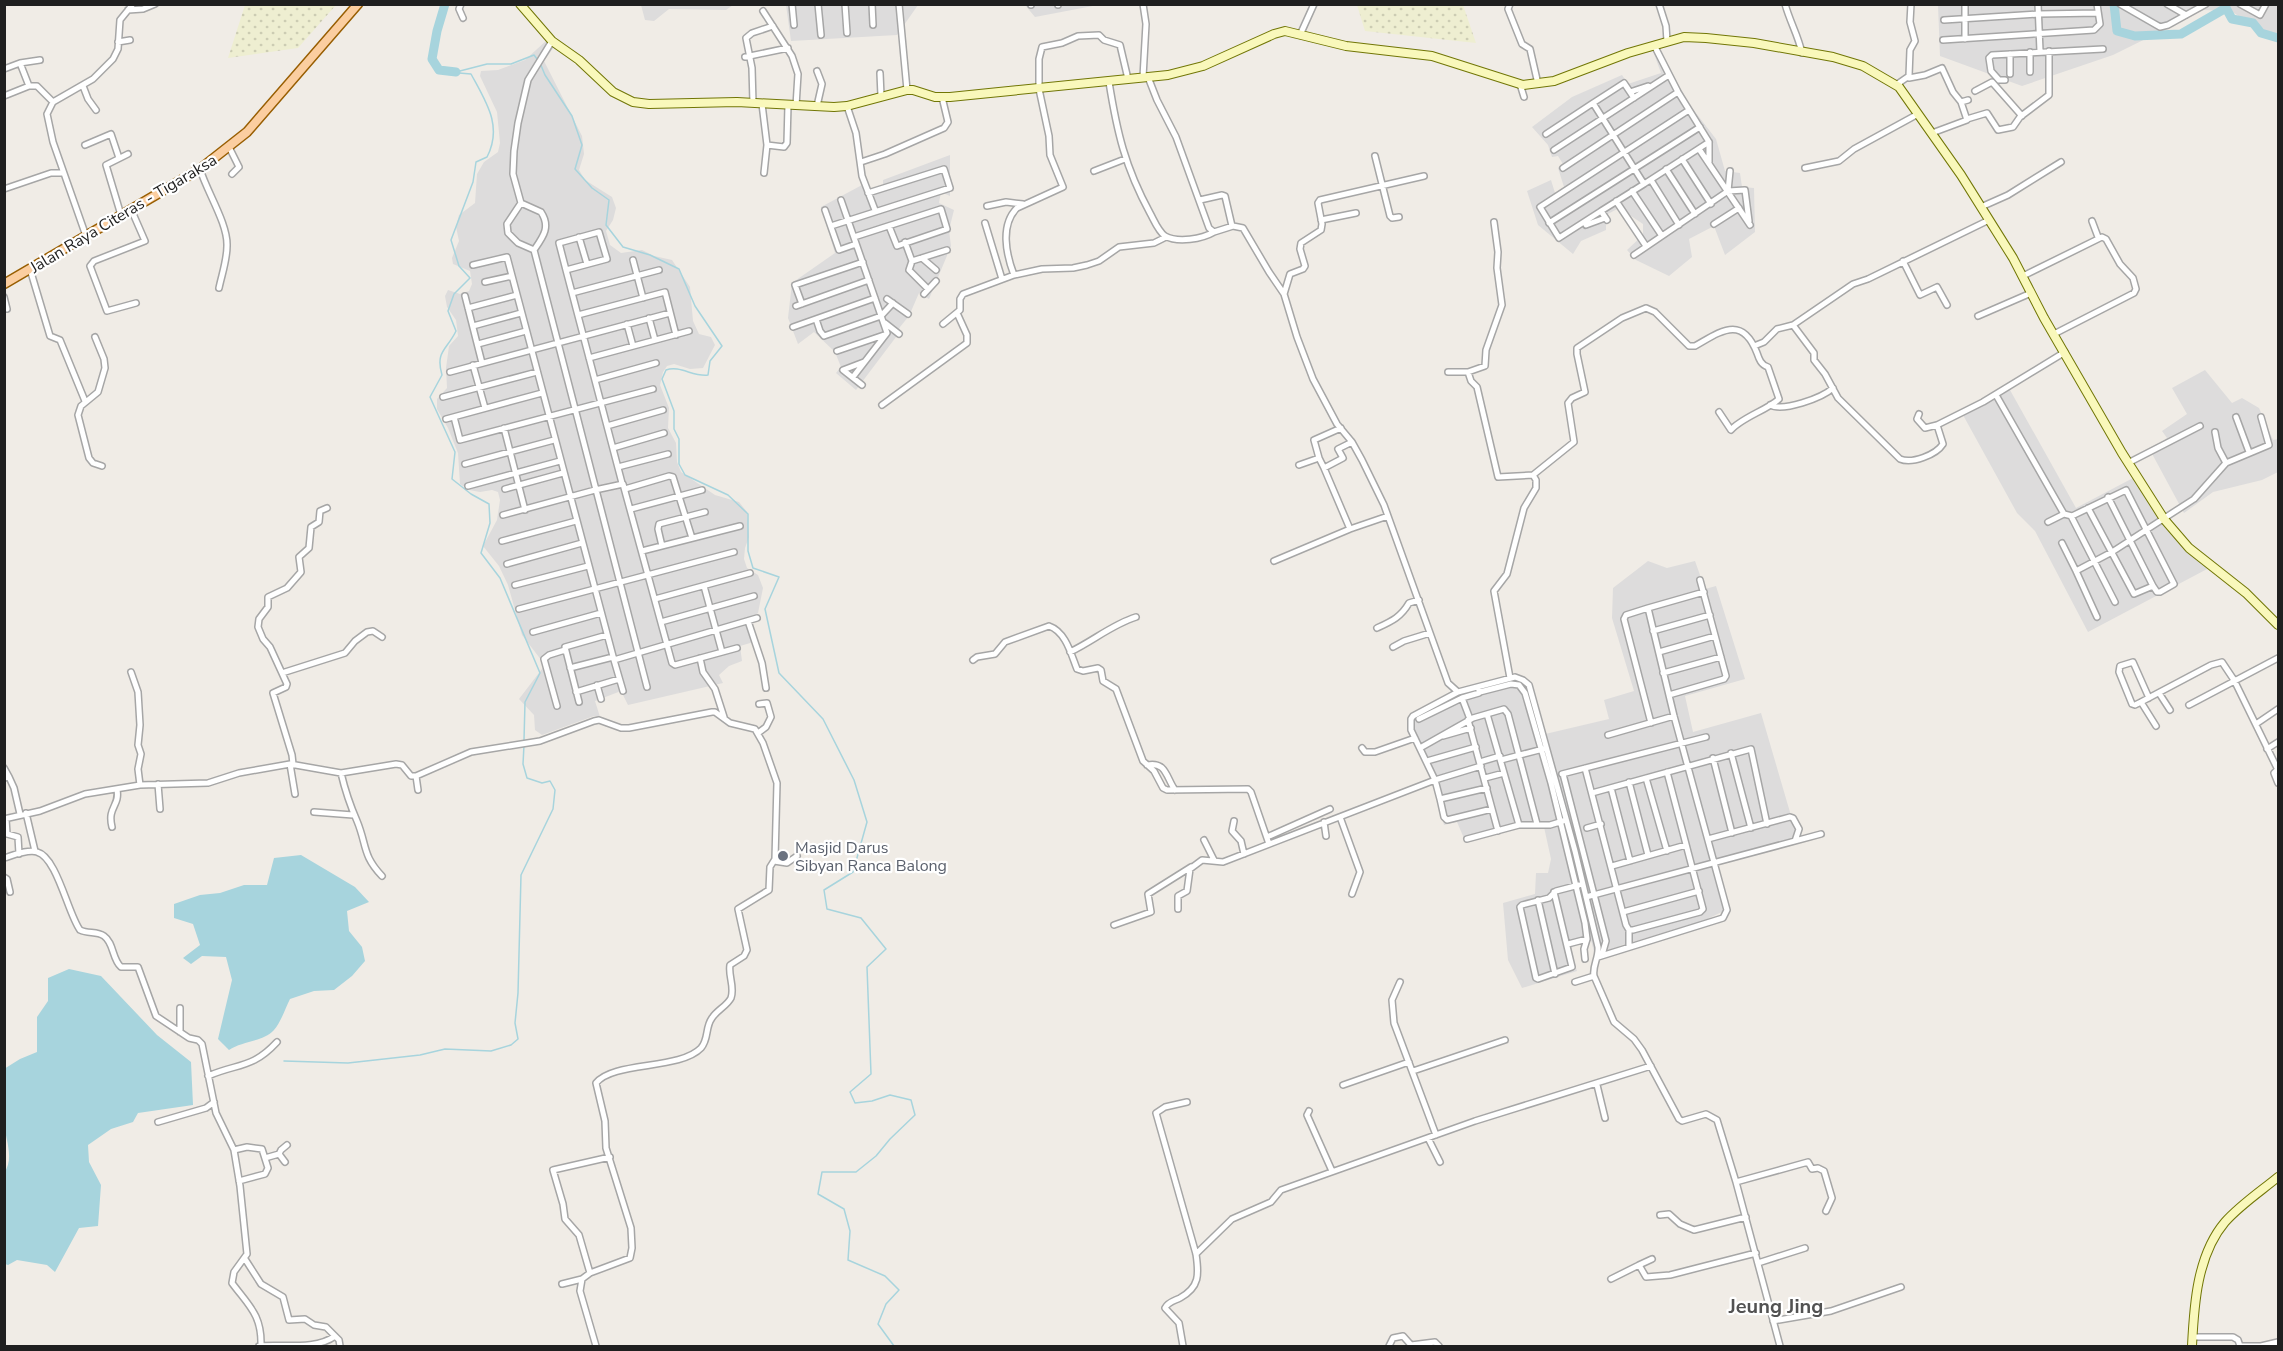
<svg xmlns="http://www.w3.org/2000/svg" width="2283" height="1351" font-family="'Nunito Sans',sans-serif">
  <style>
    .residential { fill: #dddcdc }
    .farmland { fill: url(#farmland-dots) }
    .water { fill: #a7d4dd }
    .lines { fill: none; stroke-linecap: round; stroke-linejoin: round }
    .stream { stroke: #a7d4dd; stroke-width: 1.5 }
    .river { stroke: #a7d4dd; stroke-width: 9 }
    .street-casing { stroke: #a6a6a6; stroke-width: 8 }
    .secondary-casing { stroke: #717606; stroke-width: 10 }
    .primary-casing { stroke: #985e02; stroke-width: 11 }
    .street { stroke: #fff; stroke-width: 5 }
    .secondary { stroke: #f9f8bb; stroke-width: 8 }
    .primary { stroke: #fbcea0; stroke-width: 8 }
    .worship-dot { fill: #6b7280; stroke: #fff; stroke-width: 2 }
    .labels { text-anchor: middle; stroke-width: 4.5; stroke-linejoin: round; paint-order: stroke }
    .street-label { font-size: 16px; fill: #1f1f1f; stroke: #fff }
    .worship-label { font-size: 16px; fill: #5b616d; stroke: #fff; text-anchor: start }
    .quarter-label { font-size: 20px; font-weight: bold; fill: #525252; stroke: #fff }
  </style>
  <defs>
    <pattern id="farmland-dots" width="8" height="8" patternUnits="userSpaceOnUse" patternTransform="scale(1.5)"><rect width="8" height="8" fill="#eeeed1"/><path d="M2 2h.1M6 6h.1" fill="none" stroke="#ccccb3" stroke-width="1.8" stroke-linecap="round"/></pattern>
  </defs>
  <rect width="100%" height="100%" fill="#f0ece6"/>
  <path class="residential" d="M641 5V4L733 5 726 10 669 9 654 21 645 20Z
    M786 5H918L897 35 791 41Z
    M1025 5H1098L1035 17Z
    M1938 5H2278V42L2231 11 2204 10 2113 55 2022 86 1940 56Z
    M547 40 554 47 544 61 582 136 584 154 579 170 585 180 612 197 616 208 613 220 606 231 610 245 621 253 642 250 654 256 672 260 690 287 693 321 699 334 711 337 715 345 703 368 690 369 674 364 667 366 663 372 660 385 669 408 668 428 676 443 677 462 681 472 715 495 739 502 747 512 749 537 745 548 744 559 747 568 758 575 763 588 758 613 750 618 757 641 740 646 742 661 729 666 719 675 723 683 628 705 621 691 595 701 600 717 594 716 542 735 535 730 534 715 519 699 545 665 522 635 508 585 499 566 483 546 497 520 500 500 498 492 492 490 480 492 469 490 460 484 458 453 448 428 437 409V399L447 388 446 368 449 346 458 336 456 320 447 307 445 296 448 290 460 294 469 291 472 284 470 271 453 264 452 258 459 241 456 227 459 215 475 203 477 174 484 162 498 152 500 143 497 112 480 76 481 71 498 70 525 60Z
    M1659 49 1689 104 1716 139 1725 171 1740 173 1742 187 1754 188 1755 232 1725 255 1714 226 1689 239 1692 257 1669 276 1636 260 1627 250 1643 235V224L1619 208 1606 215V230L1581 241 1573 254 1538 225 1527 191 1551 180 1555 193 1564 187 1558 168 1563 164 1558 156 1552 157 1548 145 1532 127 1572 97 1622 75 1628 84 1661 73 1653 51Z
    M950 155V196L941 192 939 203 954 210 949 230 951 246 929 299 919 293 909 316 900 327 896 337 856 390 836 373 841 367 835 352 814 332 798 344 788 318 792 283 835 253 821 207 862 185 865 191 883 185V180Z
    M2205 370 2232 403 2242 398 2259 408 2273 440 2278 439V472L2262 480 2213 492 2184 513 2150 450 2167 438 2162 431 2187 414 2172 388Z
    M2010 390 2076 508 2135 477 2165 527 2186 550 2209 568 2088 632 2035 531 2017 513 1963 415Z
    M1648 561 1667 568 1695 561 1705 589 1716 586 1745 679 1685 696 1693 732 1761 713 1799 843 1718 865 1728 909 1701 922 1622 945 1595 956 1591 940 1573 945 1571 951 1577 971 1522 988 1508 960 1503 903 1535 894 1536 873H1548L1551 859 1544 827 1517 828 1466 843 1457 822 1444 825 1430 768 1412 723 1415 715 1460 694 1510 679 1520 681 1526 686 1541 735 1609 719 1604 700 1634 691 1612 618 1613 588Z"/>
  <path class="farmland" d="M245 5V4L336 5 298 48 228 58Z
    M1357 5H1463L1476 43 1365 31Z"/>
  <path class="water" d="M301 855 355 887 369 902 347 911 349 931 362 947 365 961 352 976 334 990 314 991 290 999C285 1009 281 1022 274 1030 263 1042 242 1041 229 1050L218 1039 232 980 226 957 202 956 191 964 183 958 200 945 193 924 174 918V904L200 895 220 893 244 885H267L274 858Z
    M69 969 101 976 157 1035 191 1062 193 1105 138 1113 133 1122 111 1129 88 1145 89 1162 101 1185 98 1226 79 1228 55 1272 47 1265 17 1260 8 1265 5 1264 4 1173C15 1158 5 1139 4 1122 4 1105 4 1087 4 1069L20 1059 37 1052V1017L48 1001V978Z"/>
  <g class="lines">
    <path class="stream" d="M540 63 545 75 572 116 582 145 575 169 592 188 609 200 606 225 623 247 650 255 679 269 695 306 722 346 710 361 708 375C693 377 680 365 666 370L662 379 674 411V429L679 439V464L685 475 728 495 748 514V551L753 568 779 577 765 609 779 673 823 719 854 780 867 822 853 872 824 890 827 909 861 918 886 949 867 967 871 1074 850 1092 855 1103 872 1101 890 1095 911 1100 915 1115 890 1139 876 1156 856 1172H822L818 1194 844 1209 850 1231 848 1260 885 1276 899 1290 886 1304 878 1324 894 1346
      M456 72 487 64H511L534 55 537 59
      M459 73 471 74C486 102 503 126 487 157L476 162 473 182 451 240 459 266 470 278 454 294 448 311 456 331C447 350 435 351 442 375L430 397 455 452 452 479 471 494 489 504 490 523 481 553 500 578 540 673 525 702 524 740
      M284 1061 348 1063 420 1055 445 1049 491 1051 511 1045 518 1039 515 1023 518 993 521 875 553 809 555 790 550 781 542 783 527 778 523 764 524 745"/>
    <path class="river" d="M445 4 437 31 432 59 439 70 456 72
      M2114 4 2117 31 2135 36 2181 34 2226 8 2232 19 2253 23 2261 33 2278 38"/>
    <defs>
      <path id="street" d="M461 4 459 9 463 18
        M792 4 794 25
        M818 4 821 35
        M845 4 847 33
        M872 4 873 25
        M899 4 907 90
        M1031 4V5
        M1058 4V5
        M1143 4 1146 24 1143 77
        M1510 4 1508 9 1522 44 1530 49 1538 84
        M1659 4 1666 26 1667 41
        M1785 4C1790 22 1798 35 1802 53
        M2038 4 2040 51
        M2120 4 2160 27 2168 25 2206 4
        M2167 4 2186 15
        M2240 4 2260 15 2266 4
        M128 10 143 9 155 4
        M763 11 792 56 798 74 796 106
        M1944 20 2039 14 2098 13
        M1300 35 1314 4
        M1965 39V4
        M1943 40 2094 30 2100 24 2097 4
        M118 42 130 40
        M2010 54V74
        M745 57 788 48
        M20 63 40 60
        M4 69 20 63 29 86
        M2030 72V52
        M880 73 881 96
        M1148 77 1157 100 1176 137 1209 228 1214 232 1233 226 1243 228 1269 272 1284 294 1297 337 1313 379 1337 424 1352 442 1362 460 1384 505 1448 683 1458 692 1515 677 1523 680 1529 685 1575 851 1598 947C1599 958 1592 966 1594 976L1614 1022 1634 1039 1642 1050 1679 1119 1682 1121 1706 1114 1717 1120 1736 1182 1780 1346
        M1909 78 1925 75 1942 68 1953 92 1961 102
        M2005 80H1999L1991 71 1989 58 1992 55 2103 49
        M1109 82C1117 132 1125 167 1150 213 1154 220 1158 231 1165 236 1178 243 1202 239 1214 232
        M1520 84 1524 97
        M1896 85 1909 76 1910 50 1915 41 1910 22 1911 4
        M83 86 88 99 96 110
        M1975 91 1992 82 2022 116
        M1630 92 1648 86
        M4 96 29 86H37L53 102
        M753 103 752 68 746 38 752 33 773 26
        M1593 103 1624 83 1634 98
        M762 104 767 145 764 173
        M817 106 822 84 817 71
        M847 106 856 133 862 176 875 210
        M1967 119 1987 113 1998 130 2013 127 2020 117 2049 95V51
        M1932 133 1967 120 1961 102 1968 100
        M1546 134 1593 103 1644 184 1601 211
        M1709 142V162
        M85 145 111 134 119 158
        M767 145 784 147 787 143 788 105
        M229 147 239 167 232 174
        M1699 149 1750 225
        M1554 150 1669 75
        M1375 156 1390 216 1392 218 1399 217
        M1682 159 1711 204
        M861 162 885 154 944 128 948 122 942 97
        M1563 168 1678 92
        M1805 168 1839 161 1854 149 1918 114
        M200 169C207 192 228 224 227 246 227 260 222 274 219 288
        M1666 169 1695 214
        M1094 171 1125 159
        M1730 171 1728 191 1745 190 1749 221
        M1651 180 1679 225
        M1644 184 1709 142 1678 92 1654 45
        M4 189 51 173H63
        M1632 191 1662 236
        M841 200 887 333 853 377
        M1200 200 1222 195 1225 196 1232 226
        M1616 201 1646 246
        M521 203 507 224 508 233 518 243 534 250 647 687
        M521 203 513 174 514 151 518 123 528 80 552 41
        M521 203 541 212C551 227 543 237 534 250
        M987 206 1006 202 1023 204
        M1981 207 2008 195 2061 162
        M131 209 145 241 94 261 90 266 107 311 136 303
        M825 210 839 250 856 244
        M121 215 106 165 128 154
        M1321 220 1356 213
        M1607 220 1601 211 1559 238 1540 207 1689 110
        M2092 221 2098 237
        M985 223 1002 279
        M1549 223 1700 127
        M1714 224 1739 208
        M1586 225 1605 218
        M831 226 950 188 944 169 868 193
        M86 236 53 142 47 114 53 102 93 79 113 59 118 49 120 20 133 4
        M579 237 587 264
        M854 237 941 209 947 229 897 246 889 226
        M905 242 912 261 947 250
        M1634 255 1728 191
        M922 258 936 270
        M633 260 643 298
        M912 261 909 270 928 289
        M1903 261 1920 295 1937 287 1947 305
        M473 265 507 257 614 660 757 618
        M30 269 50 336 60 340 85 401
        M566 270 607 259 599 232 559 243 566 270 622 483
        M1014 275 1042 269 1073 268 1087 265 1099 261 1119 247 1154 243 1166 237
        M2023 276 2102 237 2106 239 2120 264 2133 278 2136 289 2134 293 2054 334
        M485 282 512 276
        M572 293 659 270
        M924 294 936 281
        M1284 294 1290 274 1303 269 1305 266 1300 249 1301 243 1321 230 1322 224 1318 203 1320 200 1424 176
        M465 296 482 363
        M4 297 7 309
        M887 299 908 314
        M802 304 795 285 863 262
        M796 306 869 280
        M468 308 517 295
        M578 315 665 292 676 335
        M1978 316 2031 293
        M649 318 655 340
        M816 319 820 331 824 336 881 316 893 303
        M885 323 899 334
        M627 324 633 346
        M943 324 960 310V299L963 294 1014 275C1006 254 1000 225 1017 208L1063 187 1050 155 1049 136 1039 89V59L1042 47 1062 43 1078 36 1099 35 1104 40 1120 45 1128 79
        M1793 325 1814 353V360L1825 374 1838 398 1900 459C1912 464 1936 455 1943 444L1937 425
        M473 326 521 313
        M793 327 875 298
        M95 337 104 359 105 368 98 392 81 406 78 415 89 458 93 463 102 466
        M478 344 526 331
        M1754 346 1764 342 1777 329 1793 325 1853 284 1868 279 1989 220
        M837 351 884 335
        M589 358 689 331
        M473 365 485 408
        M450 372 670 313
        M1448 372H1468L1485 366 1486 350 1502 305 1497 268 1498 252 1494 222
        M1468 372 1471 381 1477 387 1498 477 1533 475 1536 480V488L1524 508 1507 574 1494 591 1510 678
        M595 380 656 363
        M862 385 843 370 864 362
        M1996 395 2064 514
        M443 397 537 372
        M882 405 967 343V335L957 313
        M1770 405C1783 412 1822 398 1833 388
        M1919 414 1917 419 1925 428 1937 425 1983 402 2065 352
        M454 417 460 440 653 389
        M2236 417 2249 452
        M446 419 542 393
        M607 426 663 410
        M504 428 525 510
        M2215 432 2218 448 2226 463
        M613 448 664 433
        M1319 458 1314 440 1341 428
        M2128 463 2200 426
        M465 464 554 440
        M1299 465 1319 458 1324 468 1343 458 1338 449 1352 442
        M618 467 668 454
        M1324 468 1350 529
        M1533 475 1574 442 1568 403 1572 398 1585 392 1577 354V348L1622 318 1646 308 1655 312 1689 346H1695C1720 332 1742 314 1757 353 1759 359 1761 365 1768 367L1779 399C1767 410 1741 418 1731 430L1719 412
        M468 486 560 461
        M505 489 563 473
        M625 489 669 476 673 477 692 538
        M2108 497 2153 586
        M631 509 702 490
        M503 515 595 490 623 484 672 663 675 665 737 648
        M2071 516 2115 602
        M2048 522 2064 514 2072 516 2126 490 2174 584 2160 592H2157L2153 586 2134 594 2088 508
        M502 541 576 521
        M2062 543 2076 571
        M662 546 658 529 659 524 705 512
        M642 551 740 526
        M1274 561 1350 529 1388 516
        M507 564 582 543
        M515 585 588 566
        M704 586 722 652
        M655 599 750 573
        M1648 608 1626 615 1624 619 1651 723
        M519 609 734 552
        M2097 617 2076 571 2112 552 2194 499 2226 463 2269 445 2261 417
        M748 621 762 663 766 688
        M661 622 754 596
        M1377 628C1392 621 1401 617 1409 603L1419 600
        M1653 631 1710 615
        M533 632 601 613
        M1393 647 1404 641 1430 633
        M1070 652C1093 641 1113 624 1136 617
        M1659 652 1715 636
        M700 658 703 672 715 689 724 717
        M614 660 623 691
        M973 660 977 657 995 654 1005 642 1049 626C1066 632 1071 654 1077 669L1083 671 1098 668 1101 670 1103 681 1116 689 1143 761 1154 771 1163 788 1167 790 1248 789 1251 792 1269 844
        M570 668 613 657
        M131 672 138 692 140 725 138 745 141 754 138 769 140 785
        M282 673 345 653 355 641 367 632 373 631 382 637
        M1663 673 1721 657
        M597 685 601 699
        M576 692 619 679
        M1458 692 1413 716 1411 719V730L1435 780 1440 799 1487 788
        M1480 692 1511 684 1519 685 1525 693 1551 783 1585 923 1587 939 1584 949 1585 959
        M2159 693 2170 710
        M1669 695 1724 679 1726 676 1700 580
        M1462 698 1479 693V689
        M2149 698 2133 662 2120 666 2119 672 2132 704 2135 705 2141 702 2211 665 2222 662 2234 680 2278 770
        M579 702 565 647 607 635
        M2141 702 2156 726
        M2189 705 2278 658
        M557 706 544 659 549 655 565 650
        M1487 714 1519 825
        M1419 719 1462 698 1470 719
        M1468 720 1498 831
        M2256 724 2278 709
        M758 733 766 727 771 717 767 703 759 704
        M1608 735 1674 716
        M1443 736 1471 728
        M1362 748 1365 752H1375L1415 738
        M1420 748 1473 718 1504 709 1508 714 1537 824
        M2267 749 2278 742
        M1731 753 1751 828
        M1713 758 1732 833
        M1501 760 1543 749
        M1427 761 1476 747
        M1480 762 1500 756
        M290 764 295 794
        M293 764 292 755 273 693 286 687 287 684 270 647 263 639 258 627 259 619 268 607V597L287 588 301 572 299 557 309 548 311 527 319 522 320 511 327 508
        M1147 765C1166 761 1166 777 1175 790
        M4 768 9 777
        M1585 768 1626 925 1629 930H1633L1700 912 1703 909 1667 772
        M2278 769 2274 773 2278 783
        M341 773C345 790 350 805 357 821 367 845 362 855 382 876
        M1562 774 1706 737
        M1563 774 1606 941 1602 955
        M416 776 418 790
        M4 778 9 777 14 788 20 814
        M1485 778 1504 773
        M1646 778 1667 851
        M1629 782 1648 855
        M158 784 160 809
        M1611 788 1630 861
        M1592 793 1751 749 1767 824
        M1440 799 1444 817 1447 820 1492 809
        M314 812 353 815
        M26 813 35 851
        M1340 817 1360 872 1352 894
        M4 819 40 811 85 794 140 785 208 783 239 773 290 764 341 773 396 764 402 765 411 776H416L471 752 540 741 594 721 599 720 621 728H629L712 712H715L730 723 755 729 763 743 777 783 775 859 770 867 769 890 738 909 747 950 744 956 730 965C728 976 735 987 731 998 727 1006 717 1010 712 1018 705 1027 709 1039 701 1048 680 1070 613 1061 596 1083L605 1121 606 1148 631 1228 632 1248 630 1258 590 1273 582 1279 580 1291 596 1346
        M6 819 7 834 18 837 19 854
        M1234 821 1232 831 1241 841 1244 854
        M1324 822 1326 836
        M112 827C107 807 120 806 117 790
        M1587 828 1601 824
        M1267 837 1330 809
        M1467 839 1519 825H1550L1563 821
        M1708 839 1790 817 1793 818 1799 829 1795 841
        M1204 840 1214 860
        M4 858C14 855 28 849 37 852 57 857 68 914 80 930 88 934 97 931 104 936 114 943 112 959 121 967H138L156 1016 189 1038 198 1040 202 1044 216 1113 234 1150 240 1186 247 1254 234 1272 232 1283C249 1306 262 1315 261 1346
        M774 861 787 863 797 856
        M1612 866 1686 845
        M4 877 7 879 10 892
        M1554 892 1572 967 1538 979 1536 978 1520 907 1522 905 1549 898 1556 891 1579 885
        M1586 897 1821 834
        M1538 900 1555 974
        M1178 909V896L1187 891 1190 869 1202 860 1223 862 1435 780 1481 766
        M1623 912 1699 891
        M1114 925 1151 912 1148 894 1191 867
        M1629 930V946
        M1568 944 1587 939
        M1598 957 1723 918 1727 910 1674 716 1648 608 1704 592
        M1400 982 1392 1000 1394 1023 1436 1135
        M1575 982 1594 976
        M180 1032V1008
        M1413 1071 1505 1040
        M208 1076C238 1063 252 1069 277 1042
        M1343 1085 1409 1062
        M1597 1085 1605 1118
        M1309 1111 1307 1115 1332 1171
        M158 1122 206 1108 214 1102
        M1428 1138 1440 1162
        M234 1150 247 1147 262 1149 268 1168 265 1174 239 1181
        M279 1154 281 1150 287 1145
        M265 1158 279 1154 285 1162
        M1736 1182 1808 1162 1812 1169 1818 1168 1824 1171 1832 1198 1826 1211
        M1660 1215 1669 1214 1680 1224 1694 1230 1746 1217
        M1196 1254 1232 1219 1271 1202 1281 1190 1475 1121 1651 1066
        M245 1259 261 1284 283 1297 289 1320 305 1319 314 1325 326 1327 339 1340 340 1346
        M1758 1263 1805 1248
        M1639 1265 1652 1259
        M590 1273 579 1235 565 1219 563 1204 553 1170 610 1157
        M1611 1279 1639 1265 1646 1277 1670 1275 1756 1253
        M562 1284 582 1279
        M1773 1321 1831 1311 1901 1287
        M2192 1337H2233L2238 1340 2240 1346
        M259 1346C281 1344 317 1350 335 1336
        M1183 1346 1179 1323 1165 1308C1168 1302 1174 1301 1180 1298 1200 1287 1199 1274 1196 1254L1156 1113 1165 1107 1187 1102
        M1389 1346 1393 1338 1403 1336 1411 1345 1435 1342 1439 1346
        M2240 1346H2261L2278 1342"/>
      <path id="secondary" d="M520 4 552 41 579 60 613 92 633 102 649 104 737 102 834 107 847 106 907 90H913L935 97H950L1168 75 1203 66 1274 34 1285 31 1346 46 1432 56 1523 85 1554 81 1628 53 1684 37 1706 38 1754 43 1833 57 1863 66 1899 87 1961 175 2013 258 2044 318 2122 453 2164 519 2189 548 2246 593 2278 625
        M2192 1346C2194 1305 2197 1255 2225 1222 2240 1205 2261 1191 2278 1177"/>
      <path id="primary" d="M4 284 200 169 247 132 358 4"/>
    </defs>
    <use href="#street" class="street-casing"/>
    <use href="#secondary" class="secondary-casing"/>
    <use href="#primary" class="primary-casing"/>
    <use href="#street" class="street"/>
    <use href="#secondary" class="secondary"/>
    <use href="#primary" class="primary"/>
  </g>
  <circle class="worship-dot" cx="783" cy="856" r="6"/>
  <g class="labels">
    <g class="street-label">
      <text transform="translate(123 213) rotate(-31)" y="6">Jalan Raya Citeras - Tigaraksa</text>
    </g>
    <g class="worship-label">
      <text x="795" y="853">Masjid Darus<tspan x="795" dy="18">Sibyan Ranca Balong</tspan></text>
    </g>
    <g class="quarter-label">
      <text x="1776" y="1313">Jeung Jing</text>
    </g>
  </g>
  <rect width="2283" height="1351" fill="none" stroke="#1f1f1f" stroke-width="12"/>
</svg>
